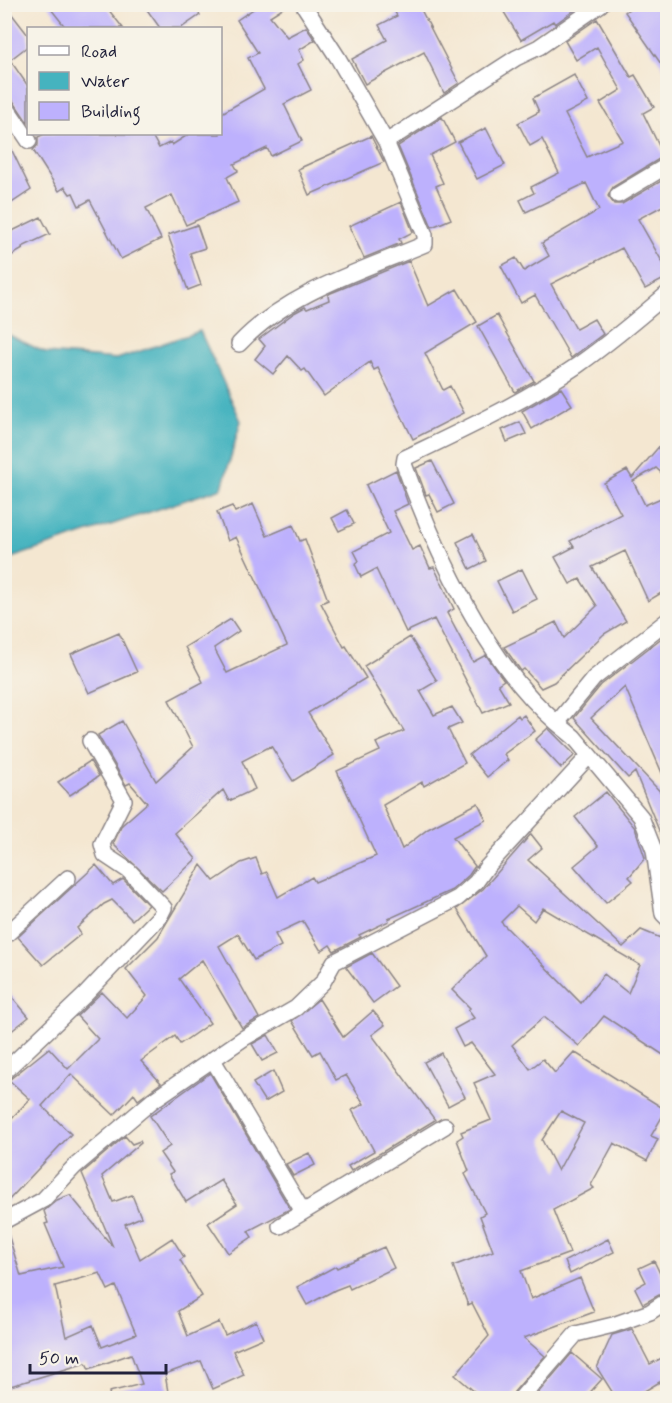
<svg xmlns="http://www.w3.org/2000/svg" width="672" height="1403" font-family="Mynerve,sans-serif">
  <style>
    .water { fill: #45b3bf; stroke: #346a7d; stroke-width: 1.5 }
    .building { fill: #bdb1fd; fill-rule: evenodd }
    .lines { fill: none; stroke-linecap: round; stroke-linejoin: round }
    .minor-casing { stroke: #8b8486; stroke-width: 18 }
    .minor { stroke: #fff; stroke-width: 15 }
  </style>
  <rect width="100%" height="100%" fill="#f7f3e8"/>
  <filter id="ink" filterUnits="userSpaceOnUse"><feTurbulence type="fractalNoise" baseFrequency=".0167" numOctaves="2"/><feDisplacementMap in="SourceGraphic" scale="12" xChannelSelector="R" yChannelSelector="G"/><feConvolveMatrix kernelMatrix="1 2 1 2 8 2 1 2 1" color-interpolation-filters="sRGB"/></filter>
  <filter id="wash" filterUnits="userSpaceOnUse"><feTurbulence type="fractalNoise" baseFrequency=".008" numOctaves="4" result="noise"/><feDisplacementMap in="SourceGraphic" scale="24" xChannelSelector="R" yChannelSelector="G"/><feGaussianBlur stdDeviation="1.35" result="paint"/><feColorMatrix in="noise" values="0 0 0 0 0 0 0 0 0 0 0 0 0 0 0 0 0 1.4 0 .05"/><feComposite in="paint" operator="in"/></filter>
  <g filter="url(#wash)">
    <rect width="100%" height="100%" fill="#f4e7d1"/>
    <path class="water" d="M200 331 241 421 222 488 5 560V333L46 353 117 359Z"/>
    <g id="blocks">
      <path class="building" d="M4 4 28 35V46L10 60 28 86V123L12 99 4 94Z
        M47 4H104L123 28H66Z
        M143 4H193L200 15 181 28H160Z
        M261 4H289L270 16 287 37 306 27 315 40 299 50 304 60 298 64 311 90 284 104 302 141 271 156 267 148 234 164 238 171 227 177 238 202 186 225 172 195 146 208 161 239 121 259 90 200 79 206 73 193 70 194 65 187 59 191 33 150 38 145V137L44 134H151L159 148 171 142 172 145 189 134H220V114L264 89 248 58 258 53 237 20Z
        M391 4H418L459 83 444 93 424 52 365 84 352 59 387 40 379 25 397 16Z
        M499 4H583L555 24 553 21 521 40Z
        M636 4H668V74L625 12Z
        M597 19 631 77 635 75 654 107 643 113 664 156 613 187 608 196 614 204H622L668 177V203L638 219 668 272V277L645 289 622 248 551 284 576 329 594 319 603 334 571 358 535 295 521 303 501 266 516 258 524 271 549 256 542 243 599 210 586 183 526 212 520 200 534 193 531 187 559 173 542 139 530 146 518 123 539 112 533 98 574 75 588 102 565 114 587 157 623 141 600 103 621 90 597 47 576 60 565 41Z
        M442 117 455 142 430 155 443 183 436 186 451 219 432 227 398 146Z
        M486 128 505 165 477 179 458 142Z
        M4 134 31 190 4 208Z
        M371 136 384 162 309 195 298 169Z
        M401 202 413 232 399 239 401 243 364 258 349 226Z
        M41 217 50 234 22 247 23 249 4 260V235Z
        M197 225 205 248 190 253 201 285 188 290 168 235Z
        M409 261 428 306 457 289 477 322 425 353 443 390 450 386 464 413 413 439 378 368 374 370 370 362 324 396 305 369 302 371 288 356 273 374 255 359 265 346 259 339 294 313 305 307 307 309 329 300 328 295 331 293Z
        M497 315 534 381 515 392 478 326Z
        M561 388 572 405 532 429 522 411Z
        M520 422 526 434 507 442 502 430Z
        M668 436V479L656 468 633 481 645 505 668 495V589L648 601 625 551 592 567 626 621 604 634 554 682 541 688 524 669 521 671 504 647 556 622 564 638 597 606 580 579 570 584 555 557 574 547 570 541 621 514 604 483 627 470 632 478Z
        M432 461 454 504 438 512 429 494 426 495 416 468Z
        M396 470 408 504 393 511 412 550 420 546 430 568 434 567 454 609 447 613 473 662 486 655 504 680 498 684 509 702 483 713 434 619 406 632 376 569 361 577 355 564 359 561 354 551 389 533 366 485Z
        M253 504 267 536 293 525 300 541 305 539 328 600 321 603 344 647 346 646 366 678 308 713 334 755 293 781 271 746 242 761 255 789 229 801 223 790 175 833 196 859 162 891 113 844 122 825 147 803 130 783 126 785 98 735 122 721 156 781 193 747 169 700 203 682 185 647 231 619 239 631 214 648 227 673 287 645 236 537 228 541 217 512 232 506 235 512Z
        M347 510 354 524 339 531 332 518Z
        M473 534 486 561 470 569 457 542Z
        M522 569 537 599 512 611 497 581Z
        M119 633 137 672 89 693 71 654Z
        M668 633V787L625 687 591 718 668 800 667 850 635 772 628 778 574 718 601 685Z
        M410 637 437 681 420 691 434 715 452 707 462 723 448 729 465 763 424 786 422 782 383 805 402 849 428 829 478 803 486 820 453 837 475 866 469 875 452 890 388 919 389 921 359 935 361 937 334 951 330 945 321 951 303 921 275 934 281 946 254 960 238 934 219 946 259 1018 242 1028 202 960 179 979 210 1023 180 1044 175 1036 141 1061 161 1083 138 1100 134 1094 114 1115 71 1074 42 1106 71 1134 4 1205V1126L30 1099 9 1080 49 1048 68 1069 98 1039 77 1016 102 992 127 1018 147 996 126 969 158 937 201 865 214 881 241 863 256 858 262 874 267 872 278 897 312 877 315 882 376 856 337 771 380 751 376 743 404 731 364 666Z
        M518 715 520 718 524 715 535 731 504 754 508 760 487 777 469 755Z
        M548 728 575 755 561 768 535 740Z
        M90 761 99 776 70 795 58 782Z
        M606 792 635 828 645 858 629 877 633 881 606 903 574 866 598 846 575 817Z
        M531 834 542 848 528 860 623 947 641 930 668 941V1058L604 1016 579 1046 544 1017 512 1045 530 1069 543 1059 555 1073 574 1052 666 1110 651 1136 658 1139 647 1161 614 1143 591 1185 594 1188 553 1210 570 1253 521 1271 531 1299 580 1278 594 1312 524 1338 545 1356 514 1392 512 1398H482L455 1375 489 1336 472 1303 468 1305 453 1266 493 1251 480 1216 485 1213 465 1174 469 1171 457 1140 463 1136 461 1132 491 1120 474 1083 495 1074 471 1043 463 1047 454 1029 474 1018 468 1010 470 1008 452 990 486 956 457 909 483 889ZM517 906 534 921 543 908 640 965 628 993 604 974 581 1003 501 922ZM561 1111 584 1123 558 1171 542 1140Z
        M96 865 113 885 123 879 148 905 132 920 112 900 104 904 77 928 81 934 43 965 18 937Z
        M372 953 396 986 373 1003 346 967Z
        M4 987 29 1017 4 1037Z
        M319 999 343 1037 373 1011 385 1025 372 1035 435 1120 351 1171 348 1166 374 1151 352 1110 364 1104 346 1075 336 1080 320 1051 313 1055 292 1021Z
        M268 1035 278 1053 262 1061 252 1044Z
        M441 1053 465 1097 448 1106 424 1062Z
        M273 1071 282 1092 265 1102 253 1083Z
        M210 1073 290 1209 248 1231 252 1237 228 1253 208 1223 237 1204 221 1180 186 1202 169 1174 173 1172 160 1153 170 1146 150 1116Z
        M125 1136 132 1144 140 1141 141 1143 102 1176 113 1202 132 1195 141 1217 125 1224 140 1259 172 1238 184 1257 180 1260 202 1296 178 1311 188 1336 219 1322 225 1335 256 1321 263 1338 233 1351 244 1375 213 1389 201 1361 165 1374 169 1398H110L109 1392 142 1384 131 1354 89 1369 86 1363 4 1388V1234H8L21 1276 63 1267 45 1224 48 1223 44 1211 57 1200 70 1195 113 1247 82 1173ZM100 1273 108 1290 116 1286 136 1334 102 1347 93 1325 66 1337 55 1286Z
        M309 1153 315 1165 293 1176 286 1164Z
        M608 1239 614 1252 570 1274 565 1261Z
        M384 1247 394 1268 350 1289 348 1285 335 1290 307 1305 297 1287 336 1266 337 1268Z
        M654 1261 668 1290 643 1304 635 1288 646 1282 639 1268Z
        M632 1329 650 1364 668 1355V1377L633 1398H616L597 1368 612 1335Z
        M572 1353 602 1379 585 1398H545L538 1393Z"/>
    </g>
  </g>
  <g filter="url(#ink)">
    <use href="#blocks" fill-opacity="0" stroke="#8b8486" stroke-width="1.5"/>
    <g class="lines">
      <defs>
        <path id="minor" d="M4 104 29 141
          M386 142 516 58 539 47 601 4
          M618 195 668 165
          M239 344C288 292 361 271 425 244V235L386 142 338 58 303 4
          M668 620 594 678 557 723 574 737 641 817 654 850 663 914 668 919
          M557 723C487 664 434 549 404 464L405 458C463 430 524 402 578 365 609 343 639 318 668 293
          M4 937 68 878
          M213 1060 302 1210
          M4 1072 85 995 160 916 164 908 129 871 105 855 102 844 124 800 90 741
          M4 1216 6 1220 43 1200 74 1167 152 1101 244 1038 296 1008 323 982 334 962 458 898 476 882 486 868 588 757
          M280 1226 445 1126
          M521 1398 576 1334 613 1325 650 1312 668 1300"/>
      </defs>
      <use href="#minor" class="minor-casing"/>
      <use href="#minor" class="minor"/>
    </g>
  </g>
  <rect width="672" height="1403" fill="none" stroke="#f7f3e8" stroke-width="24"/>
  <rect x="27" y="27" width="195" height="108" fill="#f7f3e8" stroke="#a29fa3" stroke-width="1.5"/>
  <rect x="39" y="46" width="30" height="9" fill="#ffffff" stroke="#a29fa3" stroke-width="1.5"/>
  <text x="81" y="57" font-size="18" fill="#22223b">Road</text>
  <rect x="39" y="72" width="30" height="18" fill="#45b3bf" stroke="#a29fa3" stroke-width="1.5"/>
  <text x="81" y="87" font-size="18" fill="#22223b">Water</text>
  <rect x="39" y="102" width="30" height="18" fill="#bdb1fd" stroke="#a29fa3" stroke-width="1.5"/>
  <text x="81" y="117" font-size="18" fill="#22223b">Building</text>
  <path d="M30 1364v9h136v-9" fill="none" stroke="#22223b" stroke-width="3"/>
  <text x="39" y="1364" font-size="18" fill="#22223b" stroke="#f7f3e8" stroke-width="4.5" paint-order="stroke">50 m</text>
</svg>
